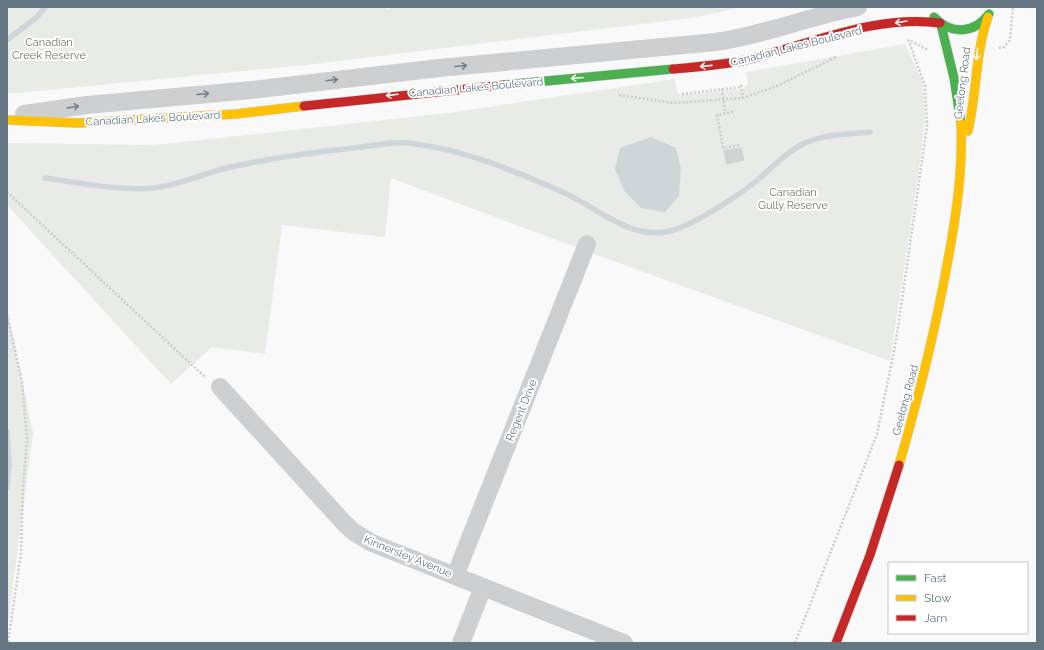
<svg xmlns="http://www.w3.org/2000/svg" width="1044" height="650" font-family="Raleway,sans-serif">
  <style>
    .green { fill: #e8ebe6 }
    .water { fill: #ced6d9 }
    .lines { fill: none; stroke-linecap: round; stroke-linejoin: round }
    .stream { stroke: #ced6d9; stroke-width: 5.5 }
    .building { fill: #d0d2d3; stroke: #e8e8e8 }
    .fast-casing { stroke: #d5d6d7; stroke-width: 10 }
    .slow-casing { stroke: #d5d6d7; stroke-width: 10 }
    .jam-casing { stroke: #d5d6d7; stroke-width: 10 }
    .path { stroke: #cbcccd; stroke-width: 2.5; stroke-dasharray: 2 2; stroke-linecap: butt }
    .street { stroke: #cecfd0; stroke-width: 18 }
    .fast { stroke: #4caf50; stroke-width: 9 }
    .slow { stroke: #ffc107; stroke-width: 9 }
    .jam { stroke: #c62828; stroke-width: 9 }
    .oneway { stroke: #f6fbf6 }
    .oneway2 { stroke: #707f8b }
    .labels { text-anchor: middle; stroke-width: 4; stroke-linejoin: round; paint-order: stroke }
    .park-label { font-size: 11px; fill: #687a64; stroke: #fff }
    .street-label { font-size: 11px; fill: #657683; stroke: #fff }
  </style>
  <rect width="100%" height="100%" fill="#f9f9f9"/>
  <path class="green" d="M7 7H386L387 9 396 7H743L691 18 306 65 7 94Z
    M905 44 923 83 925 117 921 155 890 361 605 258 391 178 385 237 282 225 265 354 212 347 171 384 7 205V143L155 145 448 113 675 79 677 93 681 95 743 89 748 84 746 72Z
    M7 308 33 433 7 631Z"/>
  <path class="water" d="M651 137 676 148 681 169 679 196 665 212 641 208 625 192 615 169 620 148Z"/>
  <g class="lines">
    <path class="stream" d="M7 40 37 17 45 7
      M45 178C81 183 118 191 154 188 174 186 202 175 222 169 268 158 315 152 362 147 376 145 392 142 406 143 461 148 515 171 565 193 597 208 628 238 665 232 689 229 741 194 760 178 774 166 785 153 801 145 822 134 848 134 870 132
      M7 432 9 464 7 487"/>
  </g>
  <path class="building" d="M742 147 745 161 726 165 723 150Z"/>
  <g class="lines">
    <defs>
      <path id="fast" d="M934 17C951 35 974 34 989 14
        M941 25 954 78 961 123
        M504 85 673 69"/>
      <path id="slow" d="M7 120 77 123 236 114 304 106
        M968 131C977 93 975 54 988 17
        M899 465C918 399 935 332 947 265 956 218 963 171 961 123"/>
      <path id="jam" d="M673 69C697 67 723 65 746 60 808 45 876 14 940 23
        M304 106 504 85
        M836 643 870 555 899 465"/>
    </defs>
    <use href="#fast" class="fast-casing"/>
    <use href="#slow" class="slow-casing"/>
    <use href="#jam" class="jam-casing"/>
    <path class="path" d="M911 41 928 50
      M999 48 1004 47 1010 40 1013 7
      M741 85 743 98
      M722 89 725 113
      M682 94 742 87
      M619 95 674 103 743 98 777 86 836 57
      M733 112 717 115 723 148 741 145
      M7 192 206 378
      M7 315 22 381 27 439 23 488 21 553 8 643
      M795 643 877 434 896 341 927 126 925 86 908 39"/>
    <path class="street" d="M24 114 87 105 252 90 439 68 716 42C765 35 810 16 858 7
      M220 387 346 525 354 532 372 543 624 643
      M455 576 587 244
      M461 643 483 587"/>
    <use href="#fast" class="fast"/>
    <use href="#slow" class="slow"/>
    <use href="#jam" class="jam"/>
  </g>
  <defs><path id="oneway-shaft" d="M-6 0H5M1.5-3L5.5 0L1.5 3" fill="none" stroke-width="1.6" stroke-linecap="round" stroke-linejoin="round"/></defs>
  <g class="oneway">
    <use href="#oneway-shaft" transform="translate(901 22) rotate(171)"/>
    <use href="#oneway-shaft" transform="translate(977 54) rotate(96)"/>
    <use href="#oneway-shaft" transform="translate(706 66) rotate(174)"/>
    <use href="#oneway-shaft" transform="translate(577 78) rotate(175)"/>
    <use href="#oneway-shaft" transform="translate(392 95) rotate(173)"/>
  </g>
  <g class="oneway2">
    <use href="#oneway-shaft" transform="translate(461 66) rotate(-5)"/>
    <use href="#oneway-shaft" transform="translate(332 80) rotate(-7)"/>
    <use href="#oneway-shaft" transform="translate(203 94) rotate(-5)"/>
    <use href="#oneway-shaft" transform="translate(73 107) rotate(-9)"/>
  </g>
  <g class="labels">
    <g class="park-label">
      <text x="49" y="46">Canadian<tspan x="49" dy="13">Creek Reserve</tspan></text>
      <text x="793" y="196">Canadian<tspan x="793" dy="13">Gully Reserve</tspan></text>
    </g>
    <g class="street-label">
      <text transform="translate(796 46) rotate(-14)" y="4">Canadian Lakes Boulevard</text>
      <text transform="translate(962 83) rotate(-83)" y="4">Geelong Road</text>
      <text transform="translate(476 87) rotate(-5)" y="4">Canadian Lakes Boulevard</text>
      <text transform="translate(153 118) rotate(-3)" y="4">Canadian Lakes Boulevard</text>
      <text transform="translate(905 400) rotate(-75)" y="4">Geelong Road</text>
      <text transform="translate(521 410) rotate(-68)" y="4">Regent Drive</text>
      <text transform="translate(408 556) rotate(22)" y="4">Kinnersley Avenue</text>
    </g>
  </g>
  <rect width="1044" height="650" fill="none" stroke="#657683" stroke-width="16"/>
  <rect x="888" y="562" width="140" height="72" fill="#ffffff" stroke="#c1c8cd"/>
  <rect x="896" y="575" width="20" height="6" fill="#4caf50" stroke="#c1c8cd"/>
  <text x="924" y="582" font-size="12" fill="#657683">Fast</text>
  <rect x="896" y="595" width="20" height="6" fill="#ffc107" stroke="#c1c8cd"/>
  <text x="924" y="602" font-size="12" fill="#657683">Slow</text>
  <rect x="896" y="615" width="20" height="6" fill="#c62828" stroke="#c1c8cd"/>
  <text x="924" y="622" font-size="12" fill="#657683">Jam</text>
</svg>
